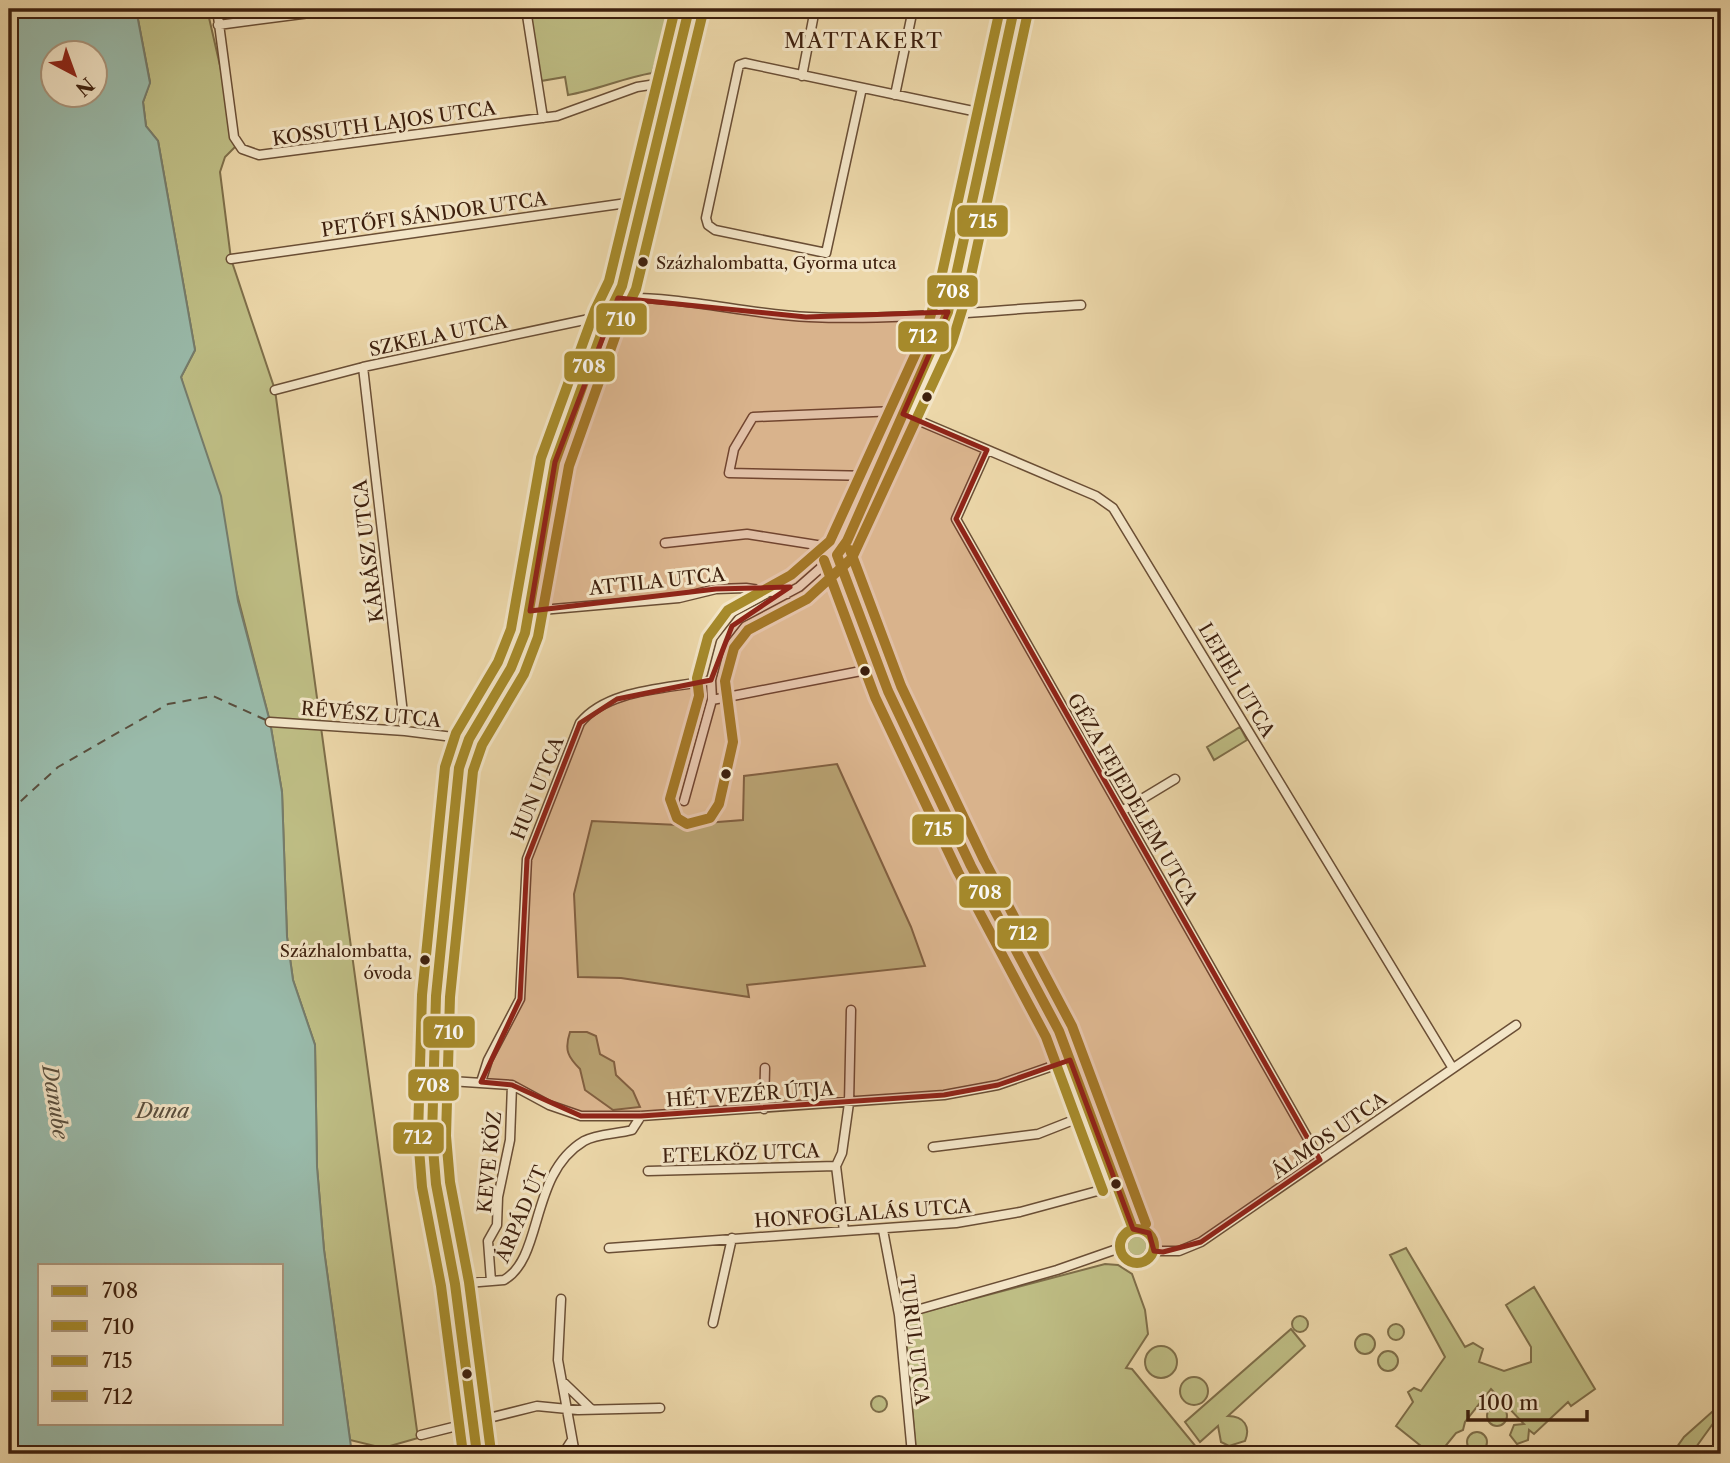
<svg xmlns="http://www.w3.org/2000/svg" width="1730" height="1463" font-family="'Libre Caslon Text',serif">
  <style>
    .green { fill: #bebd84; stroke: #7e6e49; stroke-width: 2 }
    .water { fill: #99baaa; stroke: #757c6c; stroke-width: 2; fill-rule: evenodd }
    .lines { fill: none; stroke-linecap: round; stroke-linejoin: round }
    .ferry { stroke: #594e3d; stroke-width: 2; stroke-dasharray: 9 7; stroke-linecap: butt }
    .street-casing { stroke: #6a4e35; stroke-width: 11 }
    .secondary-casing { stroke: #3e200e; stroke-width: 14 }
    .street { stroke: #f3e5c7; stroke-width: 8 }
    .secondary { stroke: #f3e5c7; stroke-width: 10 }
    .bus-1-casing { stroke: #f3e5c7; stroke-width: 16 }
    .bus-2-casing { stroke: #f3e5c7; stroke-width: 16 }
    .bus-3-casing { stroke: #f3e5c7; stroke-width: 16 }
    .bus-4-casing { stroke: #f3e5c7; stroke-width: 16 }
    .bus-1 { stroke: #a68a2b; stroke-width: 10 }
    .bus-2 { stroke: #a68a2b; stroke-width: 10 }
    .bus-3 { stroke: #a68a2b; stroke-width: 10 }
    .bus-4 { stroke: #a68a2b; stroke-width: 10 }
    .marked { fill: #8f2418; fill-opacity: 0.2; stroke: #8f2418; stroke-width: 5; stroke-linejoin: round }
    .bus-dot { fill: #3e200e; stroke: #f3e5c7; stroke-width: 2.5 }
    .labels { text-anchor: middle; stroke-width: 6; stroke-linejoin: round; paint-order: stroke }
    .bus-label { font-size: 17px; fill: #3e200e; stroke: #f3e5c7; text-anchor: start }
    .street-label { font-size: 19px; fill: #3e200e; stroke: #f3e5c7 }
    .neighbourhood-label { font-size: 21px; letter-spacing: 2px; fill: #3e200e; stroke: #f3e5c7 }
    .water-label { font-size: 21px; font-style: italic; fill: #594e3d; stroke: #f3e5c7 }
    .line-badge { stroke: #f3e5c7; stroke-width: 2.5 }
    .badge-label { font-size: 19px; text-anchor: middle; font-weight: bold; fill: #fff }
  </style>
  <rect width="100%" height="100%" fill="#ecd7a9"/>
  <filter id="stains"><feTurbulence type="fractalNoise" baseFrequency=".00286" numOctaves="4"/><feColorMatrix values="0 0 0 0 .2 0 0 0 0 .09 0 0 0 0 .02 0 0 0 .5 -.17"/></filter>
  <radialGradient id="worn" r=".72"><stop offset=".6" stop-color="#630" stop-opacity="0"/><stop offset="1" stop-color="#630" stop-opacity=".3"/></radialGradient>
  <path class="green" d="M136 9H207L238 144 225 157 220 172 231 259 275 390 418 1438 383 1448 350 1440 324 1250 317 1167 315 1045 293 980 287 937 282 792 270 722 181 377 195 350 158 141 146 126 143 102 150 82Z
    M527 9H671L652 73C623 78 597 90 568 95L565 77 535 82Z
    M1240 727 1247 740 1214 760 1207 747Z
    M837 764 911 927 925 966 747 985 749 997 621 978 578 977 574 894 592 821 679 825 743 820 744 776Z
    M570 1032H587L596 1036 600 1054 614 1062 616 1075 633 1091 640 1107 613 1110 585 1090 580 1069C568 1057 564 1050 570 1032Z
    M1127 1246a10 10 0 1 1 20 0a10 10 0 1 1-20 0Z
    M1406 1248 1465 1347 1473 1343 1483 1349 1479 1362 1504 1371 1531 1362V1347L1506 1305 1534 1287 1595 1389 1571 1406 1568 1402 1534 1434 1529 1430 1528 1440 1517 1444 1510 1435 1514 1425 1524 1424 1491 1389 1465 1422 1463 1430 1456 1433 1439 1454H1431L1396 1426 1413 1402 1408 1392 1414 1388 1421 1391 1445 1357 1390 1255Z
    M1105 1264 1118 1265 1132 1274 1145 1310 1148 1334 1126 1368 1132 1369 1202 1454H916L904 1317Z
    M1292 1324a8 8 0 1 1 16 0a8 8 0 1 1-16 0Z
    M1388 1332a8 8 0 1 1 16 0a8 8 0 1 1-16 0Z
    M1291 1329 1305 1346 1228 1416C1244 1416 1251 1427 1245 1441L1229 1446 1221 1442 1218 1426 1200 1442 1185 1422Z
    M1355 1344a10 10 0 1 1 20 0a10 10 0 1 1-20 0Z
    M1145 1362a16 16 0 1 1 32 0a16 16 0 1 1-32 0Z
    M1378 1361a10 10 0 1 1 20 0a10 10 0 1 1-20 0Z
    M1180 1391a14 14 0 1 1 28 0a14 14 0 1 1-28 0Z
    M871 1404a8 8 0 1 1 16 0a8 8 0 1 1-16 0Z
    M1487 1416a10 10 0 1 1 20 0a10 10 0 1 1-20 0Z
    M1713 1411 1717 1418 1691 1454H1672L1684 1437Z
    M1467 1442a10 10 0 1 1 20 0a10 10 0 1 1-20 0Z"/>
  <path class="water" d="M9 9H136L150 83 143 102 146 126 158 141 195 350 181 377 221 496 238 601 270 722 282 792 287 937 293 980 315 1045 317 1167 324 1250 352 1454H9ZM52 52H94V94H52ZM40 1265H282V1423H40Z"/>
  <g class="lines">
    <path class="ferry" d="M9 812 58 767 168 704 213 696 268 721"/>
    <defs>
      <path id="street" d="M217 9 234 137 242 149 259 155 557 116 637 87 669 82
        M526 9 543 118
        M218 25 341 9
        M802 76 815 9
        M862 88 826 253 715 230 708 225 706 218 739 65 745 63 992 115
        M895 95 913 9
        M231 259 641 201
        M618 298C683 296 745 314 809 317 899 321 991 310 1081 305
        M363 367 405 731
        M275 390 363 367 608 315
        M987 450 956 519 1320 1160
        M874 476 729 473 734 449 753 417 896 411 1096 496 1113 508 1452 1067
        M665 543 747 534 823 546 837 555 888 691 971 866 1059 1031 1133 1229
        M530 611 679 598 716 589 746 588 787 594
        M712 700 861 671
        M270 722 405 731 469 739
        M684 801 712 700 711 680 721 642 739 619 799 587 841 550 939 336 953 291 1014 9
        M1122 811 1175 779
        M435 1080 512 1085 549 1105 581 1116H641L944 1095 998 1085 1070 1060
        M481 1082 488 1060 520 999 527 859 580 723C608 688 670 689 711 680
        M764 1109 765 1068
        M933 1147 1038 1134 1089 1114
        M648 1171 836 1166
        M1120 1246a17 17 0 1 1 34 0a17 17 0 1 1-34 0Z
        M883 1230 899 1315 912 1454
        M844 1231 836 1166 842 1153 849 1103 851 1010
        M609 1248 956 1223 1020 1212 1116 1186
        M1154 1251H1179L1201 1242 1516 1025
        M491 1281 488 1241 497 1225 498 1197 510 1140 512 1085
        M455 1284 504 1280C544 1257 529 1174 584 1141 596 1134 617 1134 632 1130L641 1116
        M561 1299 558 1360 575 1454
        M899 1315 1057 1270 1120 1248
        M713 1323 732 1238
        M564 1383 591 1409
        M421 1435 537 1406 578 1410 660 1408
        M563 1454 572 1440"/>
      <path id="secondary" d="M477 1454 455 1284 436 1184 432 1136 436 996 459 768 469 739 511 668 525 633 555 462 608 315 622 286 689 9"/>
    </defs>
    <use href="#street" class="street-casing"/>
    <use href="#secondary" class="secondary-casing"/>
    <use href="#street" class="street"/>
    <use href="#secondary" class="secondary"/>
    <defs>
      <path id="bus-1" d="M837 555 888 691 971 866 1059 1031 1133 1229
        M837 555 847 541 948 312 1014 9
        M1120 1246a17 17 0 1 1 34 0a17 17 0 1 1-34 0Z
        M477 1454 455 1284 436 1184 432 1136 436 996 459 768 469 739 511 668 525 633 555 462 608 315 622 286 689 9"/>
      <path id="bus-2" d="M491 1452 469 1282 450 1182 446 1136 450 997 473 771 482 745 524 674 538 637 569 466 621 320 636 289 703 12"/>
      <path id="bus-3" d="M824 560 875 697 958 872 1046 1037 1103 1191
        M699 696 670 799 677 818 687 824 710 818 719 804 733 742 725 681 734 648 748 630 807 599 852 558 952 342 967 294 1028 12"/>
      <path id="bus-4" d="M850 550 901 686 984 860 1072 1026 1146 1224
        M699 695 697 678 708 637 728 610 791 575 830 541 926 331 939 287 1000 9
        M463 1454 441 1286 422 1187 418 1136 422 995 445 767 456 733 498 662 511 629 541 458 595 310 609 281 675 9"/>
    </defs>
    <use href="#bus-1" class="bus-1-casing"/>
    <use href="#bus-2" class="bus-2-casing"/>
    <use href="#bus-3" class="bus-3-casing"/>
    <use href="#bus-4" class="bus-4-casing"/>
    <use href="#bus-1" class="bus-1"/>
    <use href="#bus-2" class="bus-2"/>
    <use href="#bus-3" class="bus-3"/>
    <use href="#bus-4" class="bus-4"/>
  </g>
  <path class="marked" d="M618 298 806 317 948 312 903 414 987 450 956 519 1320 1160 1201 1242 1163 1252 1154 1251 1149 1233 1133 1229 1070 1060 998 1085 944 1095 641 1116H581L512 1085 481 1082 520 999 527 859 580 723 617 699 711 680 732 626 790 587 716 589 530 611 555 462Z"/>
  <g class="bus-dot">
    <circle cx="643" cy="262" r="6"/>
    <circle cx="927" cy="397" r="6"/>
    <circle cx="865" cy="671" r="6"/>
    <circle cx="726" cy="774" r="6"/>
    <circle cx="425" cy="960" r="6"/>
    <circle cx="1116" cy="1184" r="6"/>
    <circle cx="467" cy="1374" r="6"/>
  </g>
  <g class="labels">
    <g class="bus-label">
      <text x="656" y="269">Százhalombatta, Gyorma utca</text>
      <text x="412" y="957" text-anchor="end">Százhalombatta,<tspan x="412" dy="22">óvoda</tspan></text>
    </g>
    <g class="street-label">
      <text transform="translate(384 123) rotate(-8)" y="7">KOSSUTH LAJOS UTCA</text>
      <text transform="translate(434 214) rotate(-8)" y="7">PETŐFI SÁNDOR UTCA</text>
      <text transform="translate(438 335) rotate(-12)" y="7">SZKELA UTCA</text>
      <text transform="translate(368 551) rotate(-97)" y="7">KÁRÁSZ UTCA</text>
      <text transform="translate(657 581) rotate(-6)" y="7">ATTILA UTCA</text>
      <text transform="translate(1237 680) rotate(59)" y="7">LEHEL UTCA</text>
      <text transform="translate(371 714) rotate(5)" y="7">RÉVÉSZ UTCA</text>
      <text transform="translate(537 788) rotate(-68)" y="7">HUN UTCA</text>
      <text transform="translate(1133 799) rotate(60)" y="7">GÉZA FEJEDELEM UTCA</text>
      <text transform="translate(750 1094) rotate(-4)" y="7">HÉT VEZÉR ÚTJA</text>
      <text transform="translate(1329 1135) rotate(-35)" y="7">ÁLMOS UTCA</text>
      <text transform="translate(741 1153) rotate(-2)" y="7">ETELKÖZ UTCA</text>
      <text transform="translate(489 1162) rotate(-84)" y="7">KEVE KÖZ</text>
      <text transform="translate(863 1213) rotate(-4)" y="7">HONFOGLALÁS UTCA</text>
      <text transform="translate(521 1214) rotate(-67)" y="7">ÁRPÁD ÚT</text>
      <text transform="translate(915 1340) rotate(83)" y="7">TURUL UTCA</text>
    </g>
    <g class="neighbourhood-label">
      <text x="864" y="48">MATTAKERT</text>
    </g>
    <g class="water-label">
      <text transform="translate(55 1102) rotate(81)" y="7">Danube</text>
      <text x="163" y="1118">Duna</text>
    </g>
  </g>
  <g class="line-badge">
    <rect x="956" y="204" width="53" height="34" rx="7" fill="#a68a2b"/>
    <rect x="926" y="274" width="53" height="34" rx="7" fill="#a68a2b"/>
    <rect x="595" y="302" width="53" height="34" rx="7" fill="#a68a2b"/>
    <rect x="897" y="320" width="53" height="33" rx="7" fill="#a68a2b"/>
    <rect x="563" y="350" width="53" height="33" rx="7" fill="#a68a2b"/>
    <rect x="911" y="813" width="54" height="33" rx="7" fill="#a68a2b"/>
    <rect x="958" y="875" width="54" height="34" rx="7" fill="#a68a2b"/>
    <rect x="996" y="917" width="54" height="33" rx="7" fill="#a68a2b"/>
    <rect x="422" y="1015" width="54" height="34" rx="7" fill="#a68a2b"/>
    <rect x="407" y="1068" width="53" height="34" rx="7" fill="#a68a2b"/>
    <rect x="392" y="1121" width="53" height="34" rx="7" fill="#a68a2b"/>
  </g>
  <g class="badge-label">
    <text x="983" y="228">715</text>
    <text x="953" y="298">708</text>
    <text x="621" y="326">710</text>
    <text x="923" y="343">712</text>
    <text x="589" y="373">708</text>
    <text x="938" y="836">715</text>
    <text x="985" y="899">708</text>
    <text x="1023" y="940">712</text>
    <text x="449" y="1039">710</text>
    <text x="433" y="1092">708</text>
    <text x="418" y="1144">712</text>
  </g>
  <rect width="1730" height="1463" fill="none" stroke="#ecd7a9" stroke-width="35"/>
  <rect x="10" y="10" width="1709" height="1442" fill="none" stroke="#3e200e" stroke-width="3.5"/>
  <rect x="18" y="18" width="1695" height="1428" fill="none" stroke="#3e200e" stroke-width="2"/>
  <rect x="38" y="1264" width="245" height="161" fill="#f3e5c7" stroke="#ab967d" stroke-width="2"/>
  <rect x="52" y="1286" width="35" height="10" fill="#a68a2b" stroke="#ab967d" stroke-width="2"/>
  <text x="102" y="1298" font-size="21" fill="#3e200e">708</text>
  <rect x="52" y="1321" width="35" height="10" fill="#a68a2b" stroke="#ab967d" stroke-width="2"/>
  <text x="102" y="1334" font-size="21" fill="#3e200e">710</text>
  <rect x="52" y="1356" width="35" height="10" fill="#a68a2b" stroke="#ab967d" stroke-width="2"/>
  <text x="102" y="1368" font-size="21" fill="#3e200e">715</text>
  <rect x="52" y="1391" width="35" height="10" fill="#a68a2b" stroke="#ab967d" stroke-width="2"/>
  <text x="102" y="1404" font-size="21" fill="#3e200e">712</text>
  <g transform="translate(74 74) rotate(139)"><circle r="33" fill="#f3e5c7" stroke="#ab967d" stroke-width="2"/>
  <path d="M0-5L12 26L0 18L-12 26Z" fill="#8f2418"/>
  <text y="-10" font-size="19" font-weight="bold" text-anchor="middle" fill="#3e200e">N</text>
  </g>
  <path d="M1468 1410v10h119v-10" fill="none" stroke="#3e200e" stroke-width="3.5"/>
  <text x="1478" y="1410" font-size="21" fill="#3e200e" stroke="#f3e5c7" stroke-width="5" paint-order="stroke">100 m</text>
  <rect width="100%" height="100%" filter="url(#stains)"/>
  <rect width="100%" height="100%" fill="url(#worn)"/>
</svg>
